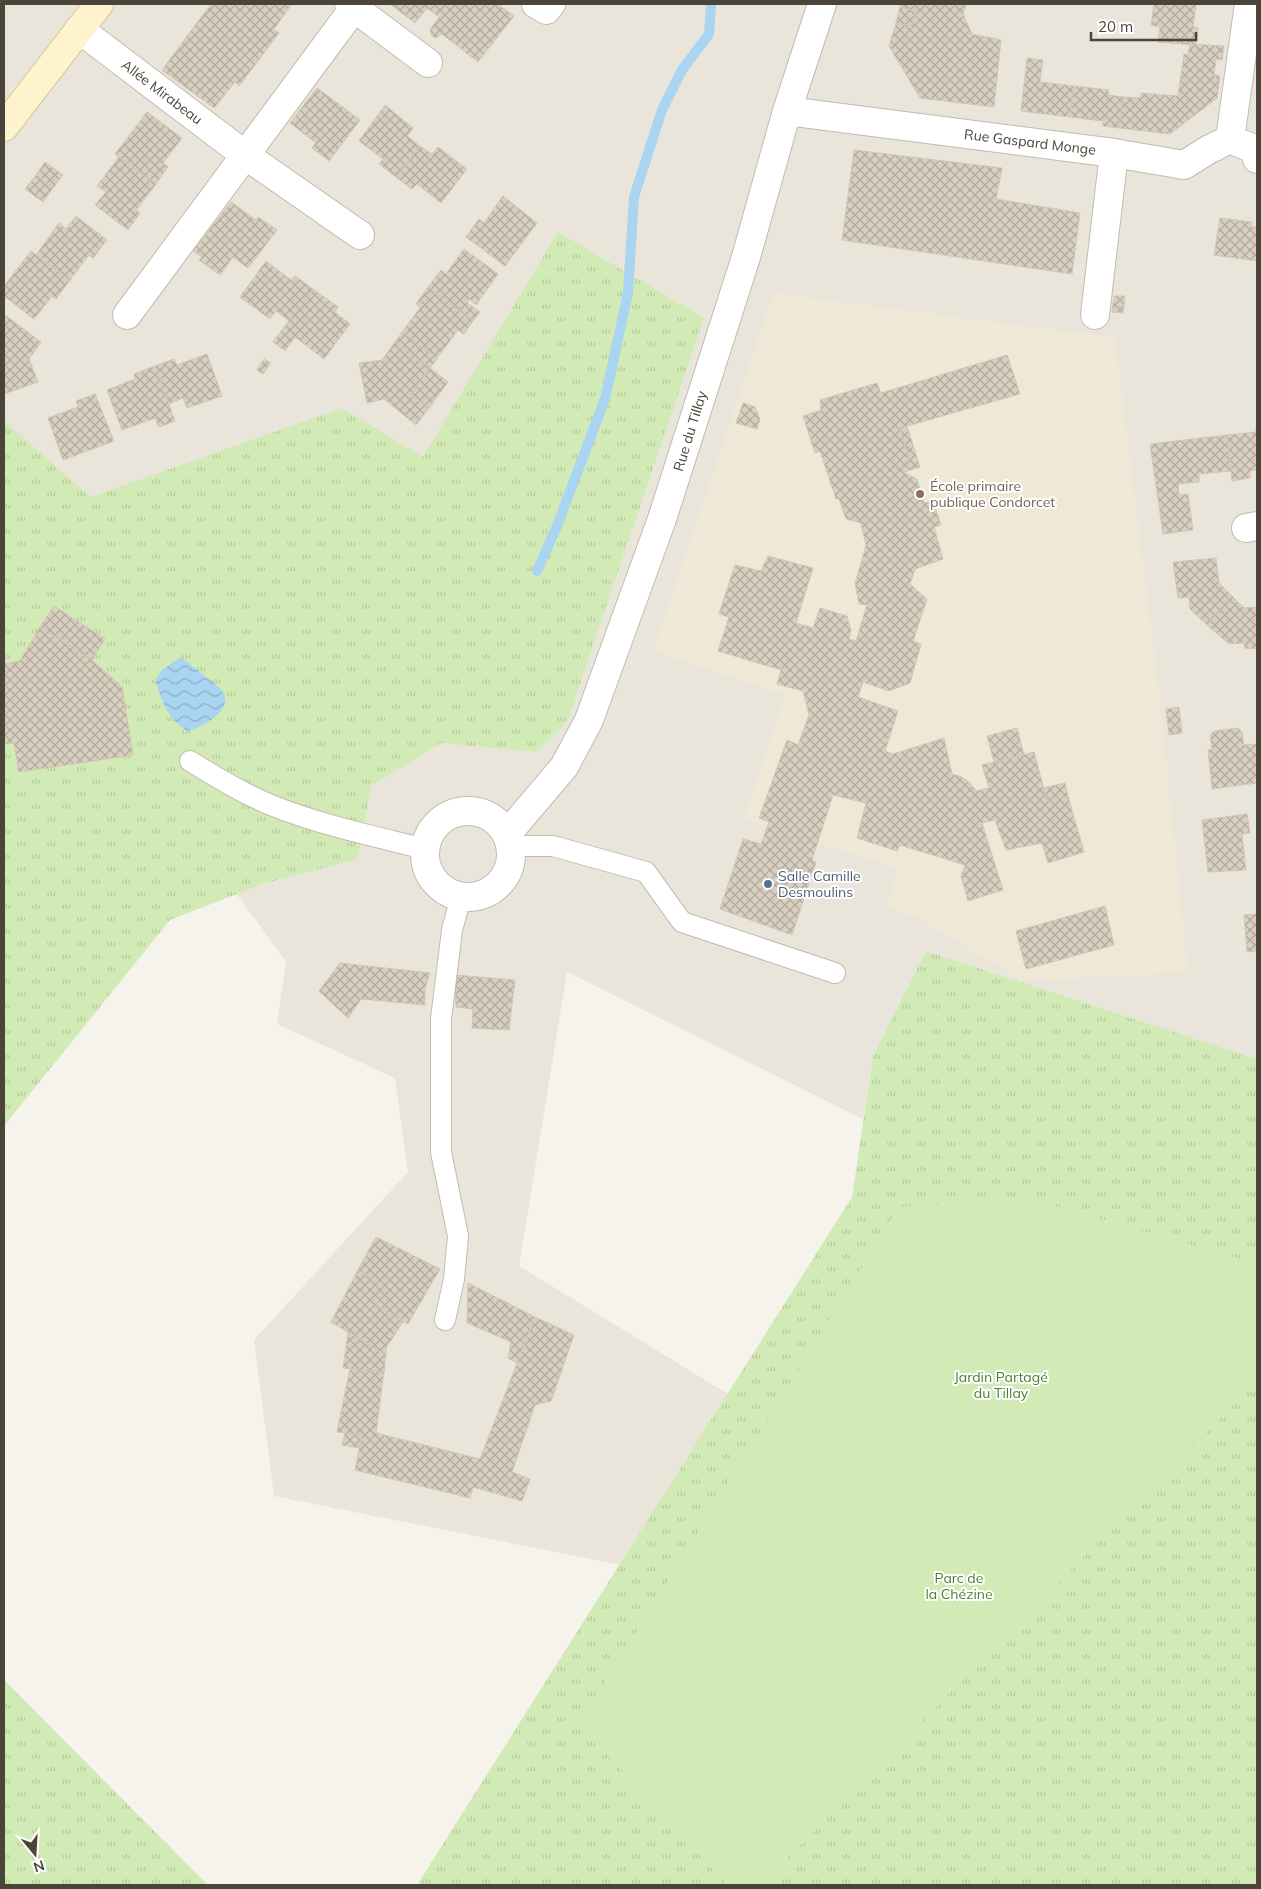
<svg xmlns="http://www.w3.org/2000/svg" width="1261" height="1889" font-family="Mulish,sans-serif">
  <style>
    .residential { fill: #eae5da }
    .education { fill: #efe8d6 }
    .park { fill: url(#park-tufts) }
    .garden { fill: #d2eab5 }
    .water { fill: url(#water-waves) }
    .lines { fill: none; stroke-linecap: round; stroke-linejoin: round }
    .stream { stroke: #a9d4f2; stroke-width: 10 }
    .building { fill: url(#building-cross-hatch); stroke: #d3c7b4 }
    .lane-casing { stroke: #c2bbae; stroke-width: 22 }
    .street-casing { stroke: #c2bbae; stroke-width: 30 }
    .secondary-casing { stroke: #d6c79b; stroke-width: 30 }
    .lane { stroke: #fff; stroke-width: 20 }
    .street { stroke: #fff; stroke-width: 28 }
    .secondary { stroke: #fff3cd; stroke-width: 28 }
    .education-dot { fill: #8d6e63; stroke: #fff; stroke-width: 2 }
    .service-dot { fill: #5c6f8a; stroke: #fff; stroke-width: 2 }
    .labels { text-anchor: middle; stroke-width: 4; stroke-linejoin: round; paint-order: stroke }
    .street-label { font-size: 14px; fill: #4b4439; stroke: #fff }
    .education-label { font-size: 14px; fill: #785e54; stroke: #fff; text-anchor: start }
    .service-label { font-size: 14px; fill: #4e5e75; stroke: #fff; text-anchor: start }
    .park-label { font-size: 14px; fill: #4a7f2a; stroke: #fff }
  </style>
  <defs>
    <pattern id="park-tufts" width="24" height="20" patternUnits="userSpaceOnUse" patternTransform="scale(1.25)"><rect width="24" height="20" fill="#d2eab5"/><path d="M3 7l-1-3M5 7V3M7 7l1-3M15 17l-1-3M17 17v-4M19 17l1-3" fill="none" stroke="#b6ca9c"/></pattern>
    <pattern id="water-waves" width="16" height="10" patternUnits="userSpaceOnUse" patternTransform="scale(1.25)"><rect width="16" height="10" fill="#a9d4f2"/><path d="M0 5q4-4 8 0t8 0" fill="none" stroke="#8caec5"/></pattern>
    <pattern id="building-cross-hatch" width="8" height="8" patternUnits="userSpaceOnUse" patternTransform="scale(1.25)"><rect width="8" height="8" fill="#d8cfc1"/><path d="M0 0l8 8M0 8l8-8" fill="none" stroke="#b1aa9e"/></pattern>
  </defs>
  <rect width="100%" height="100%" fill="#f6f3ec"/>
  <path class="residential" d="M4 4H1257V1059L926 951 873 1056 863 1119 567 972 519 1266 728 1394 620 1565 274 1496 254 1340 408 1172 395 1078 277 1024 286 961 164 796 4 820Z"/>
  <path class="education" d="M773 293 1115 338 1157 674 1188 972 1023 981 920 919 887 906 899 869 744 819 785 695 653 651Z"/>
  <path class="park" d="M558 232 704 318 567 722 537 752 441 743 371 786 358 859 265 883 170 920 4 1126V421L91 497 342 408 423 457Z
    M926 951 1257 1059V1885H417L852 1197 873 1056Z
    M4 1680 208 1885H4Z"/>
  <path class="garden" d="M1035 1200 1257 1264V1381L761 1885H727L579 1724 899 1207Z"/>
  <path class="water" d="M181 657C190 665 217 684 223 692 235 710 201 728 188 731 170 722 159 698 156 679L162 670Z"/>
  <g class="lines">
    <path class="stream" d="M537 571 555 531 605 399 628 293 634 197 662 110 682 70 709 34 711 4"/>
  </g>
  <path class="building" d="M211 4H292L274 29 279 33 239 86 235 82 214 108 162 70Z
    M390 4H498L514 16 478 62 442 34 436 38 432 36 430 30 439 17 427 8 415 23Z
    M901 4H966L963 14 972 34 1001 40 994 107 920 98 889 46 896 23 912 26 916 12 900 6Z
    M1154 4H1196L1193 27 1198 28 1196 45 1158 42 1160 27 1151 25Z
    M900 6 916 12 912 26 896 23Z
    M1190 44 1224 46 1222 60 1216 59 1214 75 1220 76 1217 98 1170 134 1119 128 1123 97 1141 98V93L1178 96 1184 54 1188 55Z
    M1027 58 1043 60 1040 82 1074 86 1070 117 1021 111Z
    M1074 86 1109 90 1108 95 1123 97 1119 128 1103 126V121L1070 117Z
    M317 88 360 120 329 161 312 148 316 143 290 123Z
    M385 105 413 128 407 136 420 146 396 177 379 164 383 159 359 141Z
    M147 112 182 138 163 163 168 167 156 184 115 154Z
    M420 146 432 154 438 147 467 169 441 203 417 184 412 189 396 177Z
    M854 150 1002 168 996 199 1080 213 1072 274 842 240Z
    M119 157 156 184 136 210 140 213 128 230 95 205 106 192 97 186Z
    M45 162 63 175 53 188 36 175Z
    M36 175 53 188 43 202 25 189Z
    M503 196 537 223 505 266 466 237 479 219 484 223Z
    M231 202 256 220 258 217 277 230 248 268 233 257 220 275 199 260 202 257 193 251Z
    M76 216 107 240 93 258 89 255 70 280 36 255 59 223 66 229Z
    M1220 218 1252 222V227H1257V261L1214 255Z
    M464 249 498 274 476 305 469 299 467 303 480 312 473 321 428 287 441 270 446 274Z
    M31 251 70 280 56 299 52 296 34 319 4 296V286Z
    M266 261 291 280 295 276 313 289 289 321 276 311 270 319 240 297Z
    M428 287 473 321 464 334 458 330 437 358 402 332 420 308 416 304Z
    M313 289 338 307 335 312 350 324 324 359 295 337 285 351 273 342Z
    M1114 296H1125L1123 313 1112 312Z
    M5 315 41 342 29 359 38 382 4 394V317Z
    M402 332 438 358 430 368 395 342Z
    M395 342 430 368 411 394 429 408 416 425 384 399 367 403 359 363 382 360Z
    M207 354 222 396 187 408 183 398 169 404 155 366 174 359 177 365Z
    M1007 355 1020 394 900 428 909 460 901 464 903 472 917 479 924 503 933 501 941 525 934 527 943 559 915 569 910 584 927 599 913 641 921 644 910 683 889 691 863 682 858 697 898 711 885 751 893 754 944 738 952 774 962 777 970 783 976 791 989 788 982 765 1034 752 1047 801 1068 796 1084 852 1048 863 1042 843 1006 850 995 820 982 823 1003 890 968 901 961 876 965 865 900 845 897 851 857 838 866 803 833 795 812 860 816 862 792 935 720 909 743 839 761 844 769 822 759 818 787 740 798 745 809 715 803 691 777 684 781 670 718 651 729 617 719 614 735 565 761 571 768 556 813 568 796 623 813 628 820 608 847 616 851 630 849 639 856 641 867 605 859 604 855 583 866 546 861 523 846 519 839 499H836L820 451 815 453 803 416 821 410 820 400 877 383 881 393Z
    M264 359 271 363 263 374 257 370Z
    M155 366 175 421 159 427 155 418 122 430 107 390 135 379 134 374Z
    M430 368 448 382 429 408 411 394Z
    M95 394 114 441 63 460 48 418 78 407 76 401Z
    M743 403 755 407 760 419 757 429 736 423Z
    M907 426 920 467 904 472 901 464 909 460 900 428Z
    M1256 426H1257V470L1250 471V478L1232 481 1227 435 1256 432Z
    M1227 435 1231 471 1199 474V482L1178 484 1179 495 1188 494 1193 530 1163 534 1150 444Z
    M1216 558 1219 583 1231 595 1207 625 1190 609 1189 597 1178 598 1173 562Z
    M1231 595 1244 608 1257 607V648L1245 649 1244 643 1229 644 1207 625Z
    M54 606 105 639 92 660 40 627Z
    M40 627 92 660 122 687 133 755 19 772 14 743 4 744V664L20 661Z
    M1179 707 1182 733 1169 735 1166 709Z
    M1017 728 1024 755 994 762 987 736Z
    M1238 728 1242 732 1244 745 1257 744V783L1212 789 1208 750 1212 749 1210 735 1214 731Z
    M1065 783 1068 796 1047 801 1043 788Z
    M1247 814 1250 833 1242 834 1246 870 1208 872 1202 820Z
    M1105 906 1114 945 1026 969 1016 931Z
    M1257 914V951L1247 952 1244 915Z
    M340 963 430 973 425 988V1005L361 999 348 1018 319 991Z
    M455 975 515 980 509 1030 472 1028 473 1009 456 1007Z
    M376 1237 440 1269 408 1324 376 1305 385 1287 358 1270Z
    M358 1270 385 1287 376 1305 403 1322 386 1348V1355L331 1322Z
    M468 1283 535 1317 517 1363 508 1358 511 1342 467 1323Z
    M535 1317 574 1335 551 1401 535 1405 512 1472 530 1479 522 1501 473 1487 470 1498 355 1470 362 1435 337 1432 350 1369 384 1372 376 1433 480 1459Z
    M348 1332 386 1355 384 1372 343 1368Z
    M345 1433 362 1435 359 1448 342 1445Z"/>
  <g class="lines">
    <defs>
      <path id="lane" d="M190 761C216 777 242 793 271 805 320 825 373 836 425 849
        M511 846H553L646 872 682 922 835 973
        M445 1320 454 1279 458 1236 441 1152V1019L452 930 461 897"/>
      <path id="street" d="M349 4 428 63
        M536 4 546 10 551 4
        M79 29 245 155 360 235
        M787 111 1114 153 1184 165 1208 150 1230 139 1254 149 1257 159
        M1230 139 1249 4
        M127 315 354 8
        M1095 315 1114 153
        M1246 528 1257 526
        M425 854a43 43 0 1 1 86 0a43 43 0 1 1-86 0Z
        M507 834 564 767 589 720 662 519 746 257 787 111 822 4"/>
      <path id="secondary" d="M4 127 99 4"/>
    </defs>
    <use href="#lane" class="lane-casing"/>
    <use href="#street" class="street-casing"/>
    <use href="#secondary" class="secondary-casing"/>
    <use href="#lane" class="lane"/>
    <use href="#street" class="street"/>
    <use href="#secondary" class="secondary"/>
  </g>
  <circle class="education-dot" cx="920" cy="494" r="5"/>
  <circle class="service-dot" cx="768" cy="884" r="5"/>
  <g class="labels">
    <g class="street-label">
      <text transform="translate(162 92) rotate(37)" y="5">Allée Mirabeau</text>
      <text transform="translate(1030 142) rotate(7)" y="5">Rue Gaspard Monge</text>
      <text transform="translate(690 431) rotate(-73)" y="5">Rue du Tillay</text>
    </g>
    <g class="education-label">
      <text x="930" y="491">École primaire<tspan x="930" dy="16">publique Condorcet</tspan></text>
    </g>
    <g class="service-label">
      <text x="778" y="881">Salle Camille<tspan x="778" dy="16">Desmoulins</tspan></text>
    </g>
    <g class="park-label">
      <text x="1001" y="1382">Jardin Partagé<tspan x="1001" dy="16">du Tillay</tspan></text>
      <text x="959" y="1583">Parc de<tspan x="959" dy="16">la Chézine</tspan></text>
    </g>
  </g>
  <rect width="1261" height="1889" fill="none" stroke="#4b4439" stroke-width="10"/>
  <g transform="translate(35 1854) rotate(162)" stroke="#ffffff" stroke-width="4" paint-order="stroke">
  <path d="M0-4L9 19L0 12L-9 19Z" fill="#4b4439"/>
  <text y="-8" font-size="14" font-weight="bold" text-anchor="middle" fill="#4b4439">N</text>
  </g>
  <path d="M1091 32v8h105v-8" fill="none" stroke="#4b4439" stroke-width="2.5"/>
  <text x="1098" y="32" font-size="15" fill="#4b4439" stroke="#ffffff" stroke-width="4" paint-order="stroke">20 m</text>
</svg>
